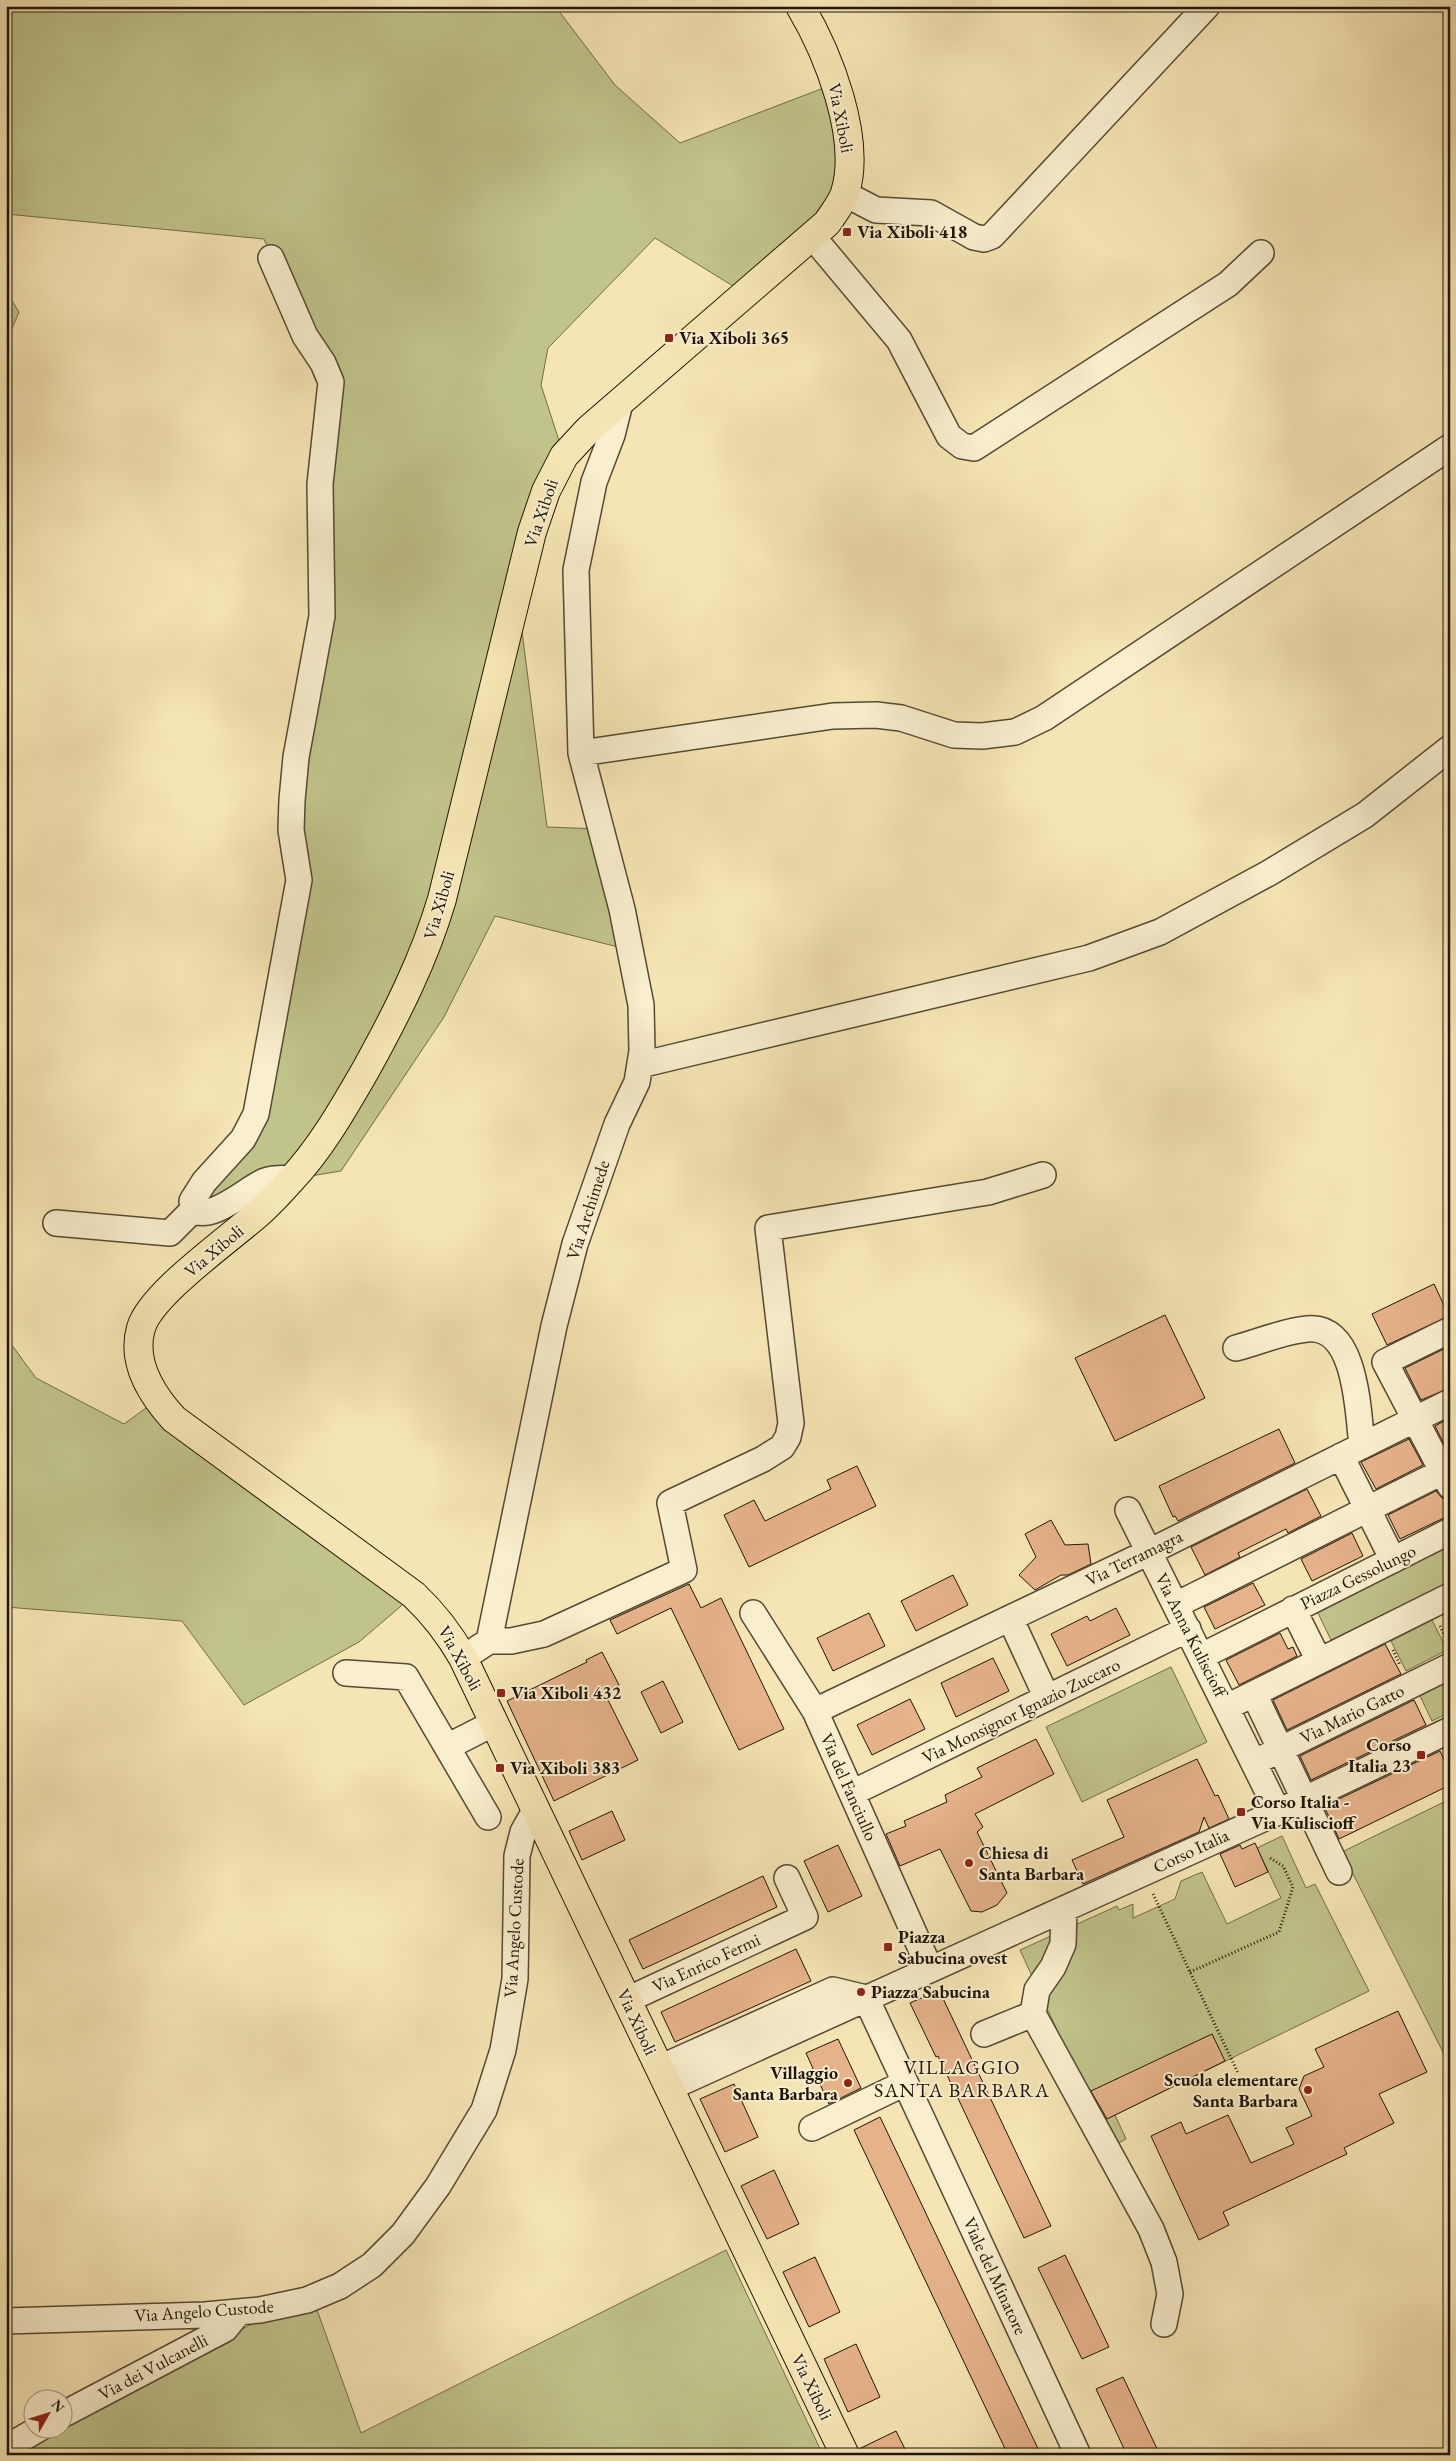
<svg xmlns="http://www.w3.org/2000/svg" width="1456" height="2461" font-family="'EB Garamond',serif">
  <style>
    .green { fill: #c0c38a; stroke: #706c4a }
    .building { fill: #e6b28a; stroke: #1f1509 }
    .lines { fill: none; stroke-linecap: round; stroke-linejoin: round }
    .minor-casing { stroke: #554934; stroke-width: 28 }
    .major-casing { stroke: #1f1509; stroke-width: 30 }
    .path { stroke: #1f1509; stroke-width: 3; stroke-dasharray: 1 2.5; stroke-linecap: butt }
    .minor { stroke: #f9eece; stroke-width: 25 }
    .major { stroke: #f6e5b4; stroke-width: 28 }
    .poi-dot { fill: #8f2418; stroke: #f9eece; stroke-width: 2 }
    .labels { text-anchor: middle; stroke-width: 4; stroke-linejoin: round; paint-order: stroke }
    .street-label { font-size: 18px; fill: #1f1509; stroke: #f9eece }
    .poi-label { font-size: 18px; font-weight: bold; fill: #1f1509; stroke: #f9eece; text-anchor: start }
    .quarter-label { font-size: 20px; letter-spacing: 1px; fill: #1f1509; stroke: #f9eece }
  </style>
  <rect width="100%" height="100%" fill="#f6e5b4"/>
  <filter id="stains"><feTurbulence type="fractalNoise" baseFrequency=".004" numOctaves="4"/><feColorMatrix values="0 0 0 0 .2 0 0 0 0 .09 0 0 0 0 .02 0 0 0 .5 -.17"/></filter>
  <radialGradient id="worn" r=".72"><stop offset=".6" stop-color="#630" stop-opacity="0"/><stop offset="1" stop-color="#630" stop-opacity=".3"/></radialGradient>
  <path class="green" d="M6 6H555L615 85 680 143 834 84 845 194 746 294 655 238 548 348 541 385 564 456 517 592 547 827 600 829 630 950 495 916 444 1017 341 1171 292 1179 199 1214 243 1139 299 880 296 757 331 395 264 239 6 214Z
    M6 291 19 312 6 343Z
    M6 1337 36 1378 124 1424 157 1400 414 1595 359 1642 244 1705 182 1621 6 1607Z
    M1450 1544V1582L1331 1640 1316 1609Z
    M1432 1620 1447 1650 1406 1671 1391 1641Z
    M1171 1667 1207 1742 1082 1802 1046 1727Z
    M1447 1680 1450 1685V1712L1432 1721 1419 1694Z
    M1450 1799V2066L1342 1852Z
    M1282 1836 1306 1888 1315 1884 1369 1991 1115 2115 1126 2139 1111 2147 1020 1950 1117 1906 1119 1910 1133 1904V1918L1175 1899 1181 1881 1202 1872 1227 1924 1281 1898 1257 1848Z
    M726 2250 823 2455H14L257 2321 316 2307 361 2433Z"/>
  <path class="building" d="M1434 1284 1449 1316 1387 1345 1372 1314Z
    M1165 1315 1205 1398 1115 1441 1075 1358Z
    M1450 1346V1388L1421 1400 1405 1368Z
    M1450 1418V1454H1449L1435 1426Z
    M1279 1429 1295 1463 1178 1521 1175 1516 1173 1517 1159 1486Z
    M1409 1439 1423 1465 1376 1489 1361 1462Z
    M857 1466 876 1506 749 1567 724 1515 754 1500 765 1521 831 1489 827 1480Z
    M1307 1489 1321 1516 1288 1533 1286 1529 1238 1553 1240 1557 1205 1575 1191 1547Z
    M1436 1491 1442 1498 1450 1500V1515L1400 1539 1388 1515Z
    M1051 1520 1065 1545 1088 1544 1091 1564 1068 1575H1061L1035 1590 1019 1575 1036 1557 1025 1534Z
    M1352 1533 1363 1556 1312 1581 1301 1559Z
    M953 1575 968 1605 916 1631 901 1601Z
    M1253 1583 1265 1605 1215 1629 1204 1607Z
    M689 1584 701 1608 721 1598 784 1729 739 1750 671 1608 617 1634 610 1620Z
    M1116 1608 1130 1635 1067 1666 1051 1634 1087 1616 1090 1621Z
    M869 1613 885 1646 833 1671 817 1638Z
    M1280 1633 1288 1649 1293 1647 1297 1656 1239 1685 1226 1660Z
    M1385 1644 1401 1674 1287 1730 1273 1700Z
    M602 1652 619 1685 604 1692 638 1760 554 1801 507 1701 587 1662 586 1660Z
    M993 1658 1009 1691 956 1717 941 1683Z
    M663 1681 683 1722 661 1733 641 1692Z
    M910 1699 925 1729 872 1755 857 1725Z
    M1414 1700 1426 1725 1311 1780 1300 1756Z
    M1036 1739 1054 1774 975 1814 983 1827 977 1832 1007 1893 997 1905 982 1912 971 1911 940 1849 900 1866 886 1834 906 1826 904 1821 947 1802 945 1795 982 1777 977 1768Z
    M1440 1751 1450 1772V1785L1339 1839 1324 1806Z
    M1197 1759 1215 1796 1218 1795 1229 1819 1209 1828 1204 1817 1199 1832 1083 1884 1072 1860 1124 1837 1107 1800Z
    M612 1811 625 1840 582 1860 569 1831Z
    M1255 1843 1268 1872 1235 1887 1220 1854 1240 1845 1242 1849Z
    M838 1845 862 1896 828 1912 804 1861Z
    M763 1876 777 1907 643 1969 629 1940Z
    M796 1949 811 1981 675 2042 661 2012Z
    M939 1990 1051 2226 1024 2238 938 2056 936 2057 910 2003Z
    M1398 2011 1427 2072 1379 2094 1394 2123 1344 2148 1347 2154 1223 2212 1229 2225 1199 2240 1151 2136 1181 2122 1186 2134 1228 2115 1251 2163 1294 2144 1286 2128 1312 2116 1299 2089 1304 2076 1324 2067 1315 2049Z
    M1212 2034 1225 2061 1107 2119 1091 2091Z
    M838 2039 861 2088 829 2104 806 2053Z
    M734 2084 758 2137 725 2152 700 2099Z
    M880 2117 1041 2455H1008L854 2130Z
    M774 2170 799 2224 767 2239 741 2186Z
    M1065 2255 1109 2347 1082 2359 1038 2268Z
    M815 2257 840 2312 809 2327 783 2272Z
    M856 2344 880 2397 848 2412 824 2359Z
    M1123 2377 1160 2455H1127L1096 2389Z
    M896 2431 908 2455H860L859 2449Z"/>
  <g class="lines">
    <defs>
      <path id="minor" d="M845 194 876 210 931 213 974 237 984 239 992 236 1207 6
        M812 236 899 340 949 436 962 446 974 448 1228 284 1261 253
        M271 258 305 336 323 363 331 382 320 484 322 616 296 757 292 800 291 830 299 880 256 1114 243 1139 204 1182 192 1201 193 1210C212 1222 246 1189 265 1181 274 1178 282 1178 292 1179
        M581 753 833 716 876 715 901 718 954 735 982 736 1015 732 1044 718 1450 447
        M640 1065 1089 958 1160 932 1269 873 1365 815 1450 748
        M56 1223 170 1233 193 1210
        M1450 1330 1385 1362 1450 1486
        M1236 1348C1259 1342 1284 1331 1307 1329 1357 1323 1358 1413 1362 1446
        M1341 1456 1393 1560
        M1128 1510 1278 1812
        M1176 1605 1450 1468
        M1293 1609 1319 1661
        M753 1613 815 1711 930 1969
        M1010 1618 1047 1698
        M489 1641H511L544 1634 684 1570 670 1503 763 1459 782 1447 788 1437 791 1423 768 1228 988 1192 1043 1175
        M1202 1656 1450 1531
        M463 1658 489 1641 554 1326 575 1244 617 1124 637 1082 642 1051 641 1005 622 909 581 753 576 570 594 482 612 435 620 403
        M346 1673 406 1677 488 1817
        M1254 1694 1339 1872
        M1227 1707 1450 1596
        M815 1711 1149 1552 1450 1402
        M447 1747 494 1723
        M1255 1762 1450 1666
        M854 1792 1188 1629
        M1064 1909 1063 1944 1053 1967 1037 1990 1033 2014 1151 2229 1164 2262 1170 2294 1164 2324
        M866 1998 1078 2455
        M627 2000 805 1917 787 1878
        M984 2034 1033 2014
        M660 2068 833 1990 866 1998
        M669 2088 1278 1812 1450 1730
        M812 2128 905 2083
        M6 2321 205 2315 260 2310 307 2300 340 2286 372 2265 403 2234 438 2186 484 2110 503 2050 515 1979 517 1856 523 1832 536 1809
        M62 2415 225 2329 239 2312
        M6 2448 40 2428"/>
      <path id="major" d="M800 6C828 53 862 138 845 193 842 203 833 214 827 223L589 429 564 456 546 491 532 532 442 899C424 960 396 1015 365 1071 343 1109 321 1148 291 1180 282 1190 272 1201 262 1210 233 1237 151 1293 141 1328 131 1362 152 1395 174 1419L414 1595C434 1614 449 1633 463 1658L845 2455"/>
    </defs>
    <use href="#minor" class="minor-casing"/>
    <use href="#major" class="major-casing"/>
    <path class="path" d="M1440 1626 1448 1643
      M1393 1650 1400 1665
      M1153 1894 1238 2073
      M1190 1972 1279 1932 1293 1887 1283 1866 1270 1858"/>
    <use href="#minor" class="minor"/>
    <use href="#major" class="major"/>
  </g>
  <g class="poi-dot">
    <rect x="842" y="227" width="10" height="10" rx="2.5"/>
    <rect x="664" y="333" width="10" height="10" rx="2.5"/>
    <rect x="496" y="1688" width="10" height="10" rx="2.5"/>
    <rect x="1416" y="1750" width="10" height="10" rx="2.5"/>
    <rect x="495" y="1763" width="10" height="10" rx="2.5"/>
    <rect x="1236" y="1807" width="10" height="10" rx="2.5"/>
    <circle cx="969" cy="1863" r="5"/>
    <rect x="883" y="1942" width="10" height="10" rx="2.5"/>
    <circle cx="861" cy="1992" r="5"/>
    <circle cx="848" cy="2083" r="5"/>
    <circle cx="1308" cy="2090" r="5"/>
  </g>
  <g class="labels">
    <g class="street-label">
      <text transform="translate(841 118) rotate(79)" y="6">Via Xiboli</text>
      <text transform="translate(541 513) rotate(-71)" y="6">Via Xiboli</text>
      <text transform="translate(439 905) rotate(-74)" y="6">Via Xiboli</text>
      <text transform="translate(588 1210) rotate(-72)" y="6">Via Archimede</text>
      <text transform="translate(214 1251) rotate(-40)" y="6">Via Xiboli</text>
      <text transform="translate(1134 1558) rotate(-26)" y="6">Via Terramagra</text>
      <text transform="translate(1358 1577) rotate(-26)" y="6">Piazza Gessolungo</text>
      <text transform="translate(1191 1635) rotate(63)" y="6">Via Anna Kuliscioff</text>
      <text transform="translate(460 1658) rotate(61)" y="6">Via Xiboli</text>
      <text transform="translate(1021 1711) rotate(-26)" y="6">Via Monsignor Ignazio Zuccaro</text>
      <text transform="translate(1352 1714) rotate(-26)" y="6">Via Mario Gatto</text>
      <text transform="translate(849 1787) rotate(66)" y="6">Via del Fanciullo</text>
      <text transform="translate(1191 1851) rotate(-25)" y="6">Corso Italia</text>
      <text transform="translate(514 1928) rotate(-87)" y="6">Via Angelo Custode</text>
      <text transform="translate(706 1963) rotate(-25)" y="6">Via Enrico Fermi</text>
      <text transform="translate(637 2022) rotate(65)" y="6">Via Xiboli</text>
      <text transform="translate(995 2276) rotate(65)" y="6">Viale del Minatore</text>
      <text transform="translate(204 2311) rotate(-4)" y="6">Via Angelo Custode</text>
      <text transform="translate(153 2367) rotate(-28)" y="6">Via dei Vulcanelli</text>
      <text transform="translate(812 2387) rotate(64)" y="6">Via Xiboli</text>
    </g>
    <g class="poi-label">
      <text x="857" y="238">Via Xiboli 418</text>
      <text x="679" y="344">Via Xiboli 365</text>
      <text x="511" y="1699">Via Xiboli 432</text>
      <text x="1411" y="1751" text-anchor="end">Corso<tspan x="1411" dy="21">Italia 23</tspan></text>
      <text x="510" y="1774">Via Xiboli 383</text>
      <text x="1251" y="1808">Corso Italia -<tspan x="1251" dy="21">Via Kuliscioff</tspan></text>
      <text x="979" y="1859">Chiesa di<tspan x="979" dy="21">Santa Barbara</tspan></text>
      <text x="898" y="1943">Piazza<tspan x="898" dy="21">Sabucina ovest</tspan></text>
      <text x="871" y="1998">Piazza Sabucina</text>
      <text x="838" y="2079" text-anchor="end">Villaggio<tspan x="838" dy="21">Santa Barbara</tspan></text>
      <text x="1298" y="2086" text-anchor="end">Scuola elementare<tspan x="1298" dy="21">Santa Barbara</tspan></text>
    </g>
    <g class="quarter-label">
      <text x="962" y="2074">VILLAGGIO<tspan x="962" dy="23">SANTA BARBARA</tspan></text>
    </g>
  </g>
  <rect width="1456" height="2461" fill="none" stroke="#f6e5b4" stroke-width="25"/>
  <rect x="8" y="8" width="1441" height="2446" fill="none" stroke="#1f1509" stroke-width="2.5"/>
  <rect x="12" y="12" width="1431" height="2436" fill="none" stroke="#1f1509"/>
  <g transform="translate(48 2414) rotate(51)"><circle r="24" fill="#f9eece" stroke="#a2977f"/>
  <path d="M0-4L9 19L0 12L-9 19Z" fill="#8f2418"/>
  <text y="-8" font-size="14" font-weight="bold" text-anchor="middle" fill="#1f1509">N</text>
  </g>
  <rect width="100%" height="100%" filter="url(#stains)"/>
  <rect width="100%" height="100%" fill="url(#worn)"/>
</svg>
